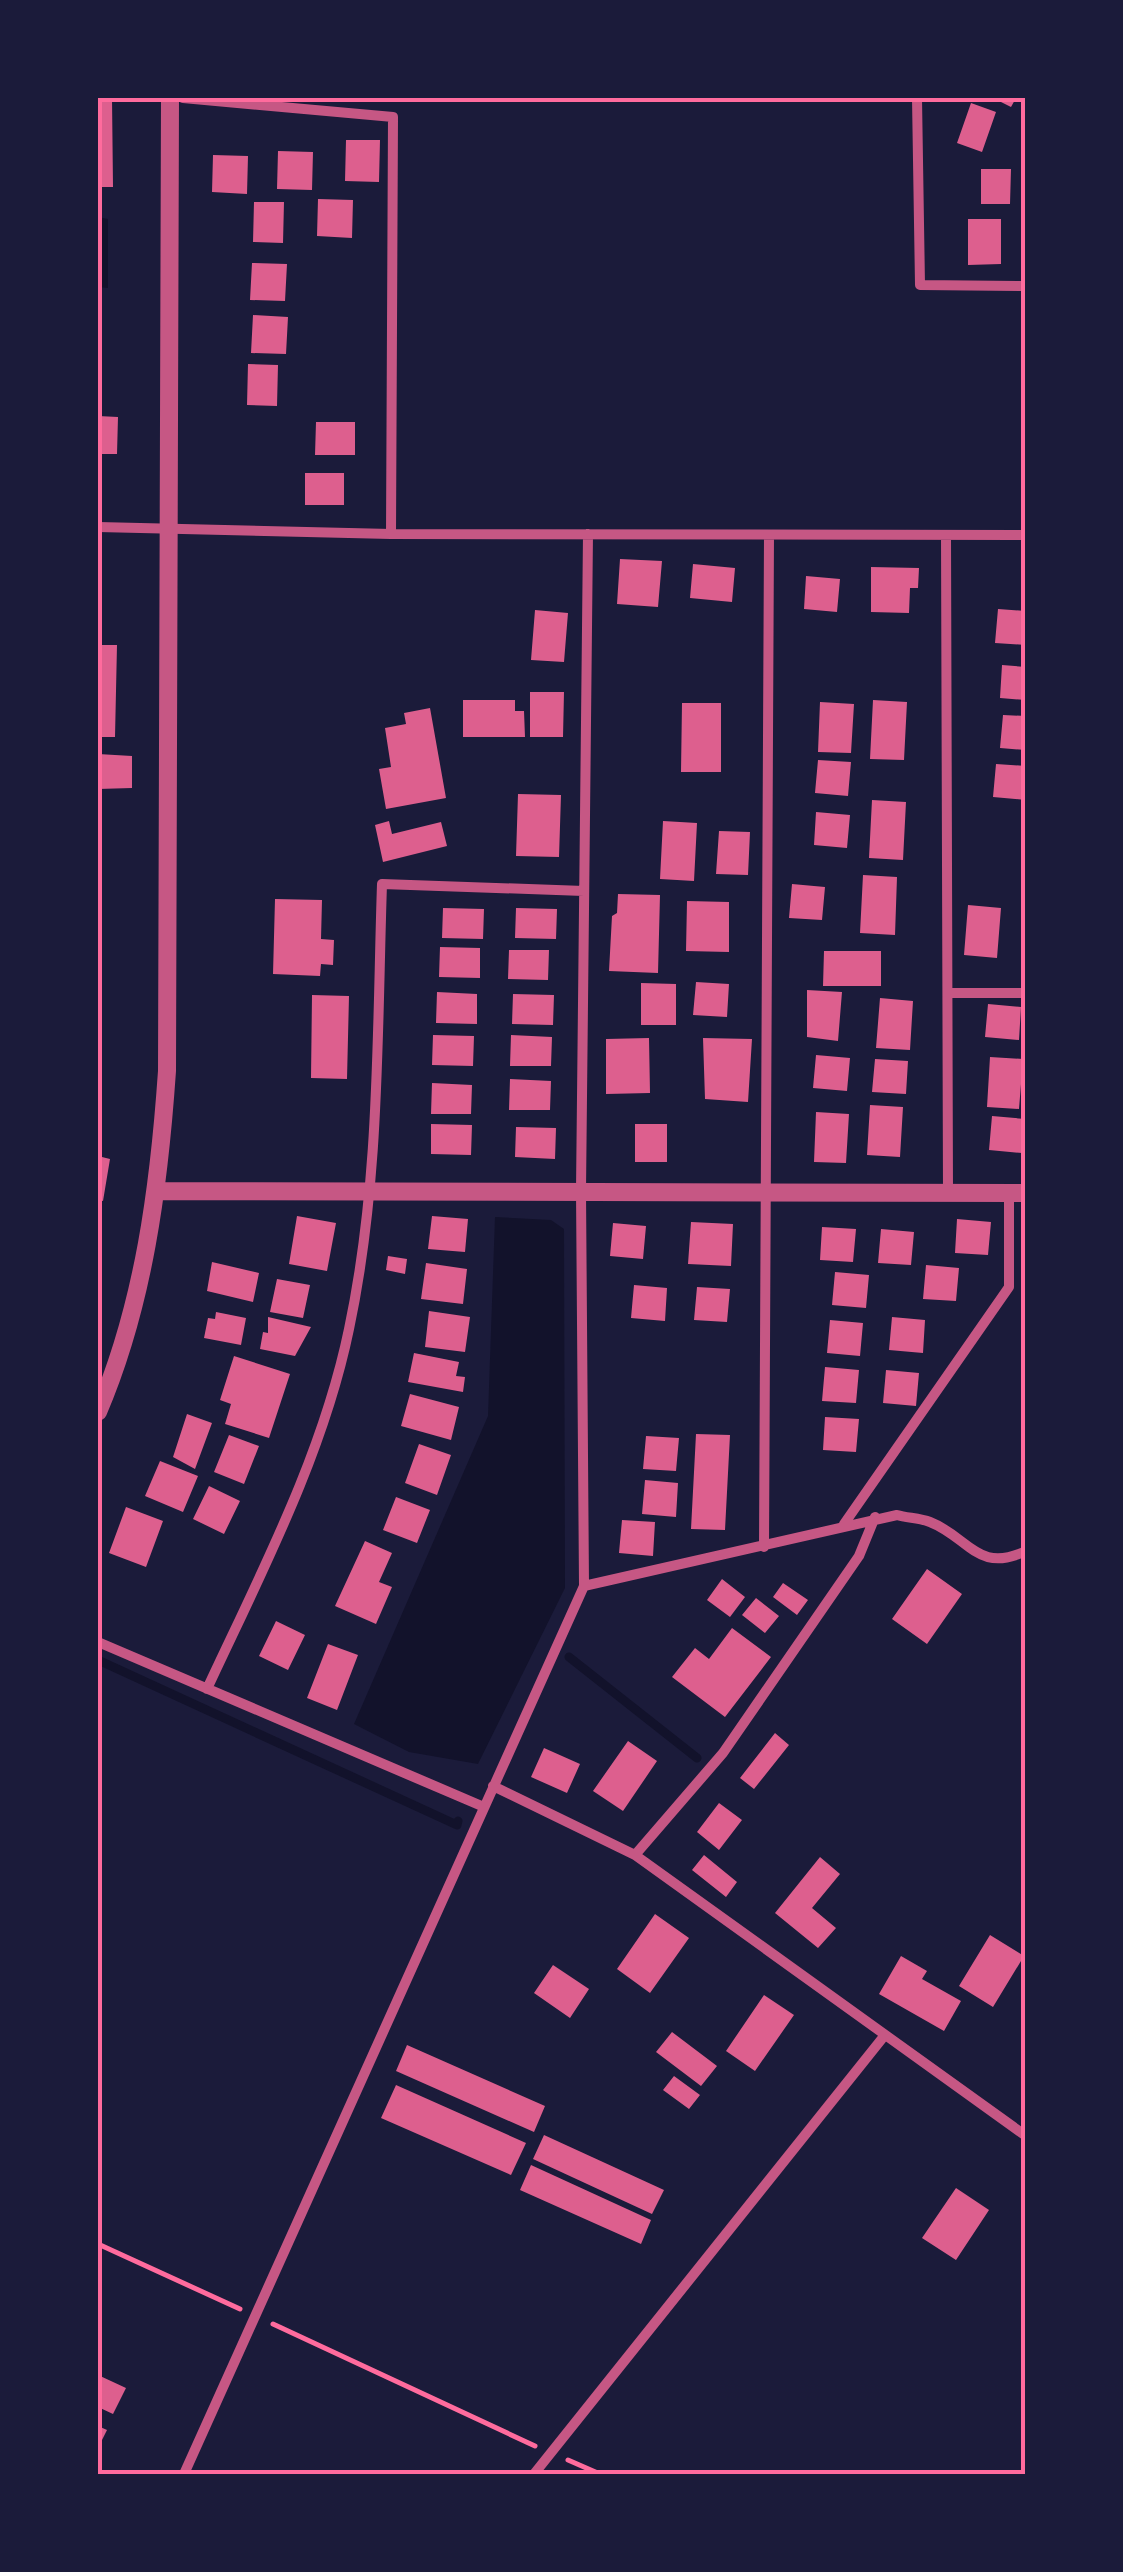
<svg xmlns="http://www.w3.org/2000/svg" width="1123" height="2572" font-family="'Roboto Serif',serif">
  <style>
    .water { fill: #12122b }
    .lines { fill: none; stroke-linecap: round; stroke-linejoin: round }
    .stream { stroke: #12122b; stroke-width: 9 }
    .building { fill: #dd5f8e }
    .path { stroke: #ff6b9d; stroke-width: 5 }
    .minor { stroke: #c65784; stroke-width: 10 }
    .tertiary { stroke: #c65784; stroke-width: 18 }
    .neatline { fill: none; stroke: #ff6b9d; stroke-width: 4 }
  </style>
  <rect width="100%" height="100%" fill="#1b1b3a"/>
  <path class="water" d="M98 217 108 219V288L98 287Z
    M495 1217 551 1220 564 1229 565 1588 478 1764 409 1752 354 1724 488 1416Z"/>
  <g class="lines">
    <path class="stream" d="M569 1657 697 1758
      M98 1660 457 1825 458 1821"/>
  </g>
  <path class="building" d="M98 98H112L113 187H98Z
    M993 98H1016L1011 107Z
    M971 103 996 112 982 152 957 143Z
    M346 140H380L379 182 345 181Z
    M278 151 313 152 312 190 277 189Z
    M213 155 248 156 247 194 212 192Z
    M981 169H1011L1010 204H981Z
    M318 199 353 200 352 238 317 236Z
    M254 202H284L283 243 253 242Z
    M968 219H1001V264L968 265Z
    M252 263 287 264 285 301 250 300Z
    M253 315 288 317 286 354 251 353Z
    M248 364 278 365 277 406 247 405Z
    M98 416 118 417 117 454H98Z
    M316 422H355V455H315Z
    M305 473H344V505H305Z
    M620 559 662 561 658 607 617 604Z
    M693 564 735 568 732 602 690 598Z
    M871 567 919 568 918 588H910L909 613 871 612Z
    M806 576 840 579 837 612 804 609Z
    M998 609 1026 611V645L995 643Z
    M535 610 568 613 564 662 531 660Z
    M98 645H117L115 737H98Z
    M1002 665 1026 667V700L1000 698Z
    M530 692H564L563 737H530Z
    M463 700H515V711H524L525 737H463Z
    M873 700 907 702 904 760 870 759Z
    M820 702 854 704 851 753 818 752Z
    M682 703H721V772H681Z
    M430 708 446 798 386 809 379 769 391 767 385 728 406 724 404 713Z
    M1003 715 1026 716V750L1000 748Z
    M98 754 132 756V788L98 789Z
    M818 760 851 762 848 796 815 793Z
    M996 764 1026 766V800L993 797Z
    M518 794 561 795 559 857 516 856Z
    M872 800 906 802 903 860 869 858Z
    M816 812 850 815 847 848 814 845Z
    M389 821 392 834 441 822 447 846 383 862 375 825Z
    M663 821 697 823 694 881 660 879Z
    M719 831 750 832 748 875 716 874Z
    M863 875 897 877 895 935 860 933Z
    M792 884 825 887 822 920 789 918Z
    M618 894 660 895 658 973 609 971 612 916 617 913Z
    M275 899 322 900 321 939 334 940 333 965 321 964 320 976 273 974Z
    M687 901 729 902V952L686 951Z
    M968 905 1001 908 997 958 964 955Z
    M443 908 484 909 483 939 442 938Z
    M516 908 557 909 556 939 515 938Z
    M440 947 480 948V978L439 977Z
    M509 950H549L548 980 508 979Z
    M824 951H881V986H823Z
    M696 982 729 984 727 1017 693 1015Z
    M641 983 676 984V1025H641Z
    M807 990 842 992 838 1041 807 1037Z
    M437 992 477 994V1024L436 1023Z
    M513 994 554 995 553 1025 512 1024Z
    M312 995 349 996 347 1079 311 1078Z
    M880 998 913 1001 910 1050 876 1048Z
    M988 1004 1021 1007 1019 1040 985 1037Z
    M433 1035 474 1036 473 1066 432 1065Z
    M511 1035 552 1037 551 1066H510Z
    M649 1038 650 1093 606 1094V1039Z
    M703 1038 752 1039 748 1102 705 1099Z
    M816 1055 850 1058 847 1091 813 1088Z
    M990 1057 1023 1059 1019 1109 987 1107Z
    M875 1059 908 1061 906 1094 872 1092Z
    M510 1079 551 1081 550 1110H509Z
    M432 1083 472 1085 471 1114H431Z
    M870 1105 903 1107 900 1157 867 1155Z
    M816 1112 849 1114 846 1163 814 1162Z
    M992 1116 1025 1119 1022 1153 989 1150Z
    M431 1124 472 1125 471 1155 431 1154Z
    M635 1124H667V1162H635Z
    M516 1127 556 1128 555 1159 515 1157Z
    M98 1156 110 1159 103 1201 98 1200Z
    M297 1216 336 1223 327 1271 289 1264Z
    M432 1216 468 1219 465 1252 428 1249Z
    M957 1219 991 1222 988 1255 955 1253Z
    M691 1222 733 1224 731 1266 688 1264Z
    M613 1223 646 1226 643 1259 610 1256Z
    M822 1227 856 1229 853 1262 820 1260Z
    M881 1229 914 1232 911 1265 878 1263Z
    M388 1256 407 1259 405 1274 386 1270Z
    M212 1262 259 1273 253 1302 207 1291Z
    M426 1263 467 1269 463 1304 421 1299Z
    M926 1265 959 1268 956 1301 923 1299Z
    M835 1272 869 1275 866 1308 832 1305Z
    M277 1279 310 1285 303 1318 270 1312Z
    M634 1285 667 1288 665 1321 631 1318Z
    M697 1287 730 1289 727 1322 694 1320Z
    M429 1311 470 1317 465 1352 425 1347Z
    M216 1312 246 1318 241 1345 204 1338 208 1318 215 1319Z
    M268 1317 311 1327 295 1356 260 1349 263 1332 268 1333Z
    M892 1317 925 1320 923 1353 889 1350Z
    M830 1320 863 1323 860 1356 827 1353Z
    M414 1353 459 1362 456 1376 465 1377 463 1392 408 1382Z
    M234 1356 290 1374 269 1438 225 1424 231 1404 220 1400Z
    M825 1367 859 1370 856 1403 822 1401Z
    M886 1370 919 1373 916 1406 883 1403Z
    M410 1394 459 1407 451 1440 401 1426Z
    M187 1414 212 1423 195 1469 173 1457Z
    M825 1417 859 1419 856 1452 823 1450Z
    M696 1434 730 1435 725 1530 691 1529Z
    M229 1435 259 1446 244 1484 214 1472Z
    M646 1436 679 1438 676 1471 643 1469Z
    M419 1444 451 1455 437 1495 405 1483Z
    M160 1461 198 1476 183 1512 145 1496Z
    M645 1480 678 1483 676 1517 642 1514Z
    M209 1486 240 1501 224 1534 193 1519Z
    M396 1497 430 1510 417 1543 383 1530Z
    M126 1507 163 1521 146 1567 109 1553Z
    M622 1520 655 1522 653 1556 619 1553Z
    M365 1541 392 1553 379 1582 392 1587 376 1624 335 1606Z
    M927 1569 962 1594 927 1644 892 1619Z
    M722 1579 745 1597 730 1617 707 1600Z
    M783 1583 808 1600 797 1615 773 1597Z
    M756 1598 779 1616 765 1633 742 1615Z
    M276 1621 305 1635 288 1670 259 1656Z
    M732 1628 771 1657 725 1717 672 1677 695 1648 709 1659Z
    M328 1644 358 1655 337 1710 307 1698Z
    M775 1733 789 1745 754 1789 740 1778Z
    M628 1741 657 1761 623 1811 593 1791Z
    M544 1748 580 1764 567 1793 531 1777Z
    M719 1803 742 1820 719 1850 697 1832Z
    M704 1855 737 1882 726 1897 692 1870Z
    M820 1857 840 1874 812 1908 836 1928 818 1948 775 1913Z
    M655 1914 689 1938 650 1993 617 1969Z
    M990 1935 1024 1956 993 2007 959 1986Z
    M901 1956 927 1971 922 1979 961 2001 944 2031 879 1994Z
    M553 1965 589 1989 570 2018 534 1993Z
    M764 1995 794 2015 755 2071 726 2051Z
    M672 2032 717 2066 701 2086 656 2052Z
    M407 2045 545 2106 534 2132 396 2071Z
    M674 2076 700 2095 689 2109 663 2090Z
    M396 2085 526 2143 511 2175 381 2118Z
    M544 2135 664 2190 652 2214 533 2159Z
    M531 2165 651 2220 641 2244 520 2190Z
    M956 2188 989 2210 956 2260 922 2238Z
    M98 2375 126 2388 113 2414 98 2407Z
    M98 2426 107 2430 98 2448Z"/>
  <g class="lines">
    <path class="path" d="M98 2244 240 2309
      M273 2324 535 2446
      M568 2460 600 2474"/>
    <path class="minor" d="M183 98 393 117 391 534
      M917 98 920 285 1026 286
      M98 527 391 534 1026 535
      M946 535 948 1192
      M948 993H1026
      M844 1524 1009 1287V1193
      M764 1547 769 535
      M584 1586 897 1515C907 1518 920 1518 930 1522 969 1537 977 1574 1026 1551
      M98 1642 484 1807
      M207 1689C261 1573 323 1455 349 1329 380 1183 377 1033 382 884L584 891
      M493 1786 635 1855 1026 2136
      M635 1855 723 1753 859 1556 875 1517
      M184 2474 584 1586 581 1191 588 534
      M534 2474 885 2035"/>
    <path class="tertiary" d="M158 1191 1026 1193
      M98 1412C144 1304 159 1187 167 1071L170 98"/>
  </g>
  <rect width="1123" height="2572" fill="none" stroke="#1b1b3a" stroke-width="200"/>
  <rect x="100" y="100" width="923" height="2372" class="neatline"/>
</svg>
